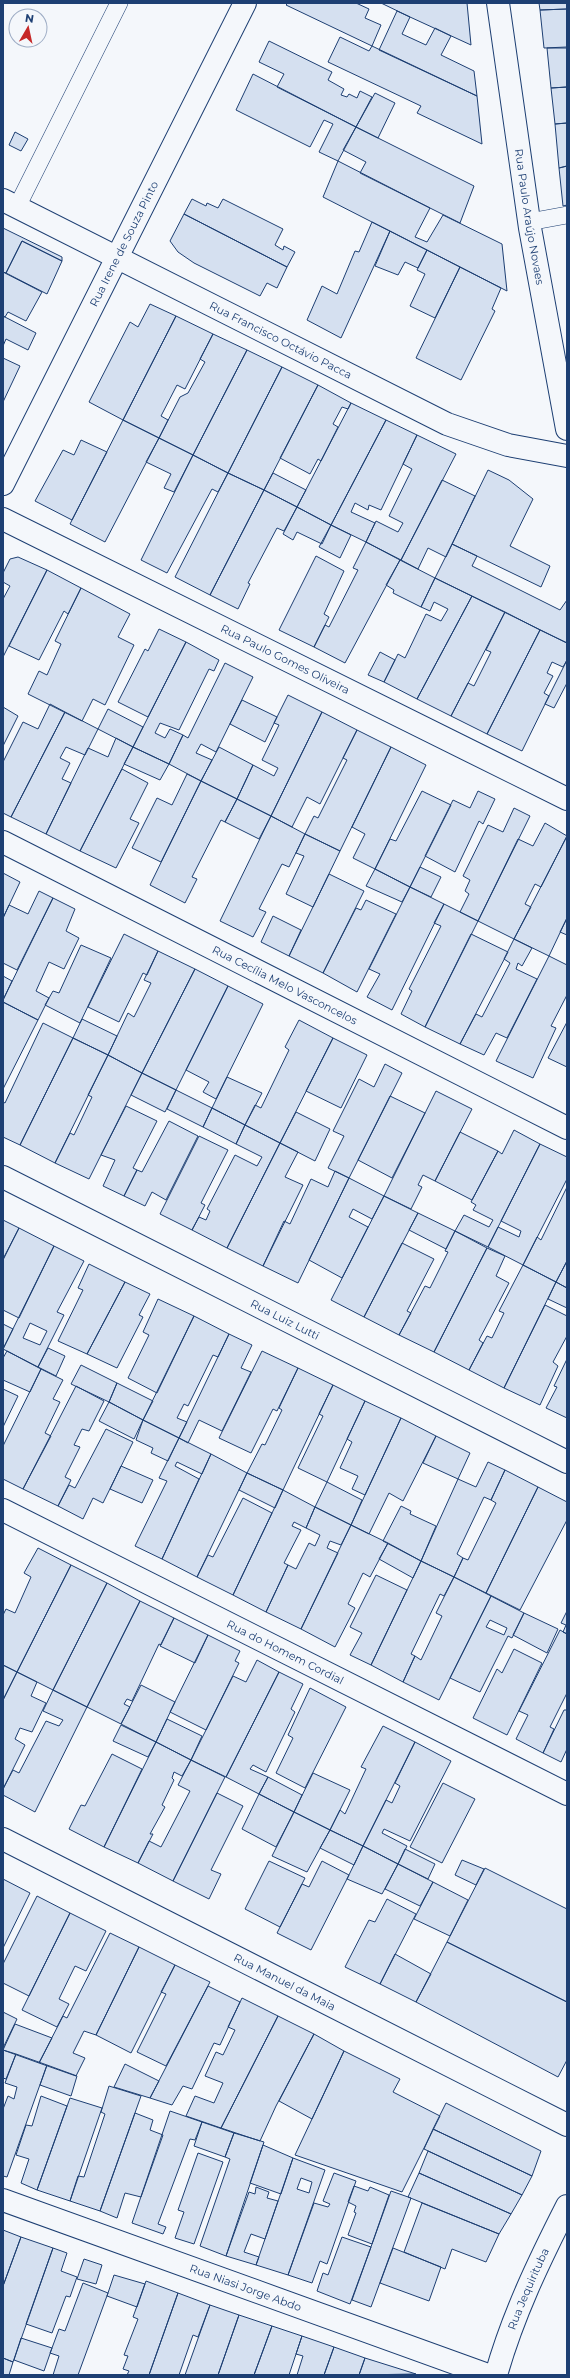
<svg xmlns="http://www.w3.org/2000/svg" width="570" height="2378" font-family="Montserrat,sans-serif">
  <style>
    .building { fill: #d5e0f0; stroke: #1d3f73; fill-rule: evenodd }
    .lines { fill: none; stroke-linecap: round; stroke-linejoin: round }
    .lane-casing { stroke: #1d3f73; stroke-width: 18 }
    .street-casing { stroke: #1d3f73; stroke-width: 24 }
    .secondary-casing { stroke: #1d3f73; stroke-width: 24 }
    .lane { stroke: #f4f7fb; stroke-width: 17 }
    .street { stroke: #f4f7fb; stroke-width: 22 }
    .secondary { stroke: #f4f7fb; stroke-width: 22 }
    .labels { text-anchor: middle; stroke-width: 3; stroke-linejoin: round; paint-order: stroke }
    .street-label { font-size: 11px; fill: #1d3f73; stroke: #f4f7fb }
  </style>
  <rect width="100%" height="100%" fill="#f4f7fb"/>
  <path class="building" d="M288 3H356L369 9 365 18 381 25 372 46 286 5Z
    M381 3H467L471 45 410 17Z
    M539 3H567V9L540 10Z
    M567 9V47L544 48 540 10Z
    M397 11 410 17 402 34 426 45 435 28 451 36 441 55 474 71 477 96 379 50Z
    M340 37 369 51 372 46 477 96 482 144 417 113 421 106 328 62Z
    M269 41 332 72 328 80 344 89 341 95 347 97 349 94 357 98 360 91 372 97 356 127 277 87 284 74 259 62Z
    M547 48H567V87L551 88Z
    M253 74 356 127 338 161 319 152 333 124 324 120 310 147 236 110Z
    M567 87V123L555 124 551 88Z
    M375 93 395 103 378 138 356 127Z
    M567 123V166L559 168 555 124Z
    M356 127 474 186 460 223 360 173 366 162 343 150Z
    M15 132 28 139 21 151 9 145Z
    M338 161 430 208 415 237 427 242 443 215 502 244 507 291 323 197Z
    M567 166V205L563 206 559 168Z
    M192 199 206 206 207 203 218 208 223 199 283 229 275 245 283 250 284 246 295 252 287 267 184 214Z
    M184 214 287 267 277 288 267 283 260 296 194 263 178 252 170 241Z
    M372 222 390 231 341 338 307 320 322 286 337 294 355 251 359 252Z
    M3 228 62 257V261L22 241 6 273 3 272Z
    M390 231 427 250 418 268 405 262 398 275 375 266Z
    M22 241 62 261 47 294 6 273Z
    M427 250 460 267 435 318 410 306 425 274 417 270Z
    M460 267 501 288 492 309 495 311 461 380 416 358Z
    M3 272 42 292 26 321 8 312 5 317 3 316Z
    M150 304 176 316 123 420 89 402 130 322 138 327Z
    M3 316 36 333 28 350 6 339 3 346Z
    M176 316 213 334 185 389 177 385 161 416 168 420 159 438 123 420Z
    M213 334 247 350 193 455 159 438 180 397 188 393 205 362 200 359Z
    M247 350 282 367 228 473 193 455Z
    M3 358 20 366 3 402Z
    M282 367 318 385 264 490 228 473Z
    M318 385 351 403 348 409 342 407 333 424 338 427 321 461 318 459 310 474 280 458Z
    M351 403 386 420 331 525 297 507Z
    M123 420 159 438 105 542 70 524Z
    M386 420 417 435 381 510 369 505 368 510 355 503 351 512 375 523 366 542 331 525Z
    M417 435 456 454 401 560 366 542 376 521 398 532 403 523 389 516 412 469 403 464Z
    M159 438 193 455 174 492 164 488 171 474 146 462Z
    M81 440 107 452 72 520 35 501 63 450 74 455Z
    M193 455 228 473 218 492 212 489 167 573 141 560Z
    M488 470 509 480 533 499 510 546 550 566 541 587 452 544Z
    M228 473 264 490 210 595 175 577Z
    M273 473 306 490 297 507 264 490Z
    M442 480 475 496 446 557 428 548 418 569 401 560Z
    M264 490 297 507 284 531 277 528 248 583 250 584 238 609 210 595Z
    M297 507 331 525 322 544 297 532 293 540 283 534Z
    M331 525 351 535 340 558 319 547Z
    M366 542 400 560 345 663 314 647 325 625 329 627 358 570 353 568Z
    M452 544 477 556 472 566 560 610 567 600V643L435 578Z
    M316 556 344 571 324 614 329 617 314 647 279 630Z
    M18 557 47 570 3 657V599L10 586 3 582V573L10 559Z
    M400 560 435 578 421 607 393 593 394 590 386 585Z
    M47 570 81 588 68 614 64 611 39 660 9 646Z
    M435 578 472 596 417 699 384 682 398 654 405 658 426 614 441 621 448 609 434 602 430 611 421 607Z
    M81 588 130 614 118 637 134 645 105 705 93 699 82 721 28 694 39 671 47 675 61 644 55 641Z
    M472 596 505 612 451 716 417 699Z
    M505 612 540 630 487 734 451 716 468 683 474 686 491 652 486 650Z
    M159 629 186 642 148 717 118 702 145 649 148 651Z
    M540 630 567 643V660L563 667 552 662 547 673 553 676 544 693 549 696 522 751 487 734Z
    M186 642 219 660 214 671 209 669 179 730 160 723 155 733 165 738 170 729 183 735 169 764 133 747Z
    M380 652 395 660 384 682 368 675Z
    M567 660V683L554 708 545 704Z
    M225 663 253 677 216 752 201 744 196 753 212 760 201 781 169 764 183 735 188 738Z
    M288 695 322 712 271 816 237 799 253 765 274 776 278 768 262 760 279 725 274 723Z
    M242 700 277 717 265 742 230 724Z
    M50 704 65 712 11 817 3 813V762L23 722 38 729Z
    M3 707 18 716 3 746Z
    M108 709 143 727 133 747 98 729Z
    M65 712 98 729 85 755 66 747 60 758 70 763 62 779 71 783 46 834 11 817Z
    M322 712 357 730 320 804 307 797 292 827 271 816Z
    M357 730 391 747 340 851 305 834 314 816 318 818 347 760 343 758Z
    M116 738 133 747 80 851 46 834 88 748 108 757Z
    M133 747 169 764 160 780 124 764Z
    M219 747 253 765 237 799 201 781Z
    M391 747 426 765 375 869 353 858 365 834 352 827Z
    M122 769 148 783 130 819 139 823 116 868 80 851Z
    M187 774 201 781 161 862 132 848 157 798 172 805Z
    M201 781 237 799 225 822 221 820 192 877 197 879 185 903 150 885Z
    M422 791 451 805 410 887 375 869 390 839 396 841Z
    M478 791 495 799 483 824 479 821 455 872 425 856 453 800 470 808Z
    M237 799 271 816 259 839 225 822Z
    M514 808 530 816 478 921 460 912 469 894 465 891 470 880 463 876 488 825 503 832Z
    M271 816 305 834 289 867 282 864 259 909 266 912 253 937 220 921Z
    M545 823 567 836 541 887 535 884 525 904 531 907 514 939 478 921 518 839 533 846Z
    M305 834 340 851 313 907 286 894 304 856 296 853Z
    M567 836V918L549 956 514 939Z
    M420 867 441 877 431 897 410 887Z
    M375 869 410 887 402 902 366 886Z
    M3 873 20 882 3 918Z
    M329 874 364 891 323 973 289 956Z
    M410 887 444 904 392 1010 367 997 380 974 369 969Z
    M39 891 53 898 17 970 3 963V918L9 905 28 914Z
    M53 898 75 909 66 931 79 938 64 969 49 962 36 991 49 998 38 1020 3 1002V1000Z
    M366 900 396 914 357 992 323 973 356 908 361 910Z
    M444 904 478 921 425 1027 401 1014 412 991 409 989 441 926 434 923Z
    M273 916 301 930 289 956 261 942Z
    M567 918V935L560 932Z
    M124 934 158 951 147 975 143 973 119 1022 88 1007Z
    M471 934 508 952 460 1044 425 1027Z
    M514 939 532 948 522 966 518 963 516 969 537 979 507 1038 496 1033 484 1055 460 1044 476 1014 482 1017 510 963 504 959Z
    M81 945 111 958 80 1023 45 1005 53 991 59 993Z
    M158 951 195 969 142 1073 108 1055 128 1013 134 1017 151 983 144 980Z
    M549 956 567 965V995L551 1026 556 1028 533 1078 496 1061Z
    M195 969 228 986 176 1090 142 1073Z
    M3 976 12 981 3 1000Z
    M228 986 263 1004 216 1099 203 1092 209 1082 186 1070Z
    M3 1002 38 1020 3 1089Z
    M82 1019 117 1036 108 1055 73 1038Z
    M299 1020 333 1038 280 1143 245 1125 255 1105 261 1108 289 1050 285 1047Z
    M567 1022V1067L548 1058Z
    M43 1023 73 1038 20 1145 3 1137V1102L5 1103Z
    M73 1038 108 1055 55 1163 20 1145Z
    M333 1038 367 1055 341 1108 306 1091Z
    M108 1055 142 1073 89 1179 55 1163 70 1133 74 1135 92 1097 88 1095Z
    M385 1064 402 1073 349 1178 328 1168 344 1136 333 1131 359 1079 374 1087Z
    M142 1073 176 1090 165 1112 131 1095Z
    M227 1077 262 1093 245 1125 212 1108Z
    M176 1090 212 1108 203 1127 167 1109Z
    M436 1091 472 1109 435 1181 423 1175 418 1185 422 1187 411 1209 384 1196Z
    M390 1096 425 1113 392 1178 358 1160Z
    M126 1106 157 1121 133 1168 137 1170 124 1196 103 1186 115 1160 101 1155Z
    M212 1108 245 1125 236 1144 203 1127Z
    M296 1112 330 1129 315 1161 280 1143Z
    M169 1121 198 1136 166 1200 152 1192 145 1206 124 1196 137 1170 142 1172Z
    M245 1125 280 1143 227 1248 192 1230 199 1217 206 1220 210 1211 207 1209 235 1155 257 1166 262 1157 236 1144Z
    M514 1130 540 1144 488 1247 455 1231 464 1215 489 1227 493 1220 473 1210 476 1205 471 1202 498 1151 502 1154Z
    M460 1132 498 1151 472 1200 435 1181Z
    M199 1136 228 1150 201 1203 205 1205 192 1230 160 1214Z
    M280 1143 298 1152 285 1177 303 1185 263 1266 227 1248Z
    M540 1144 567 1157V1179L523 1265 488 1247 498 1227 519 1237 521 1231 501 1221Z
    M335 1171 349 1178 298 1283 263 1266 284 1221 290 1224 311 1179 328 1187Z
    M349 1178 384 1196 372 1219 353 1209 349 1217 368 1227 342 1278 309 1260Z
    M567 1187V1261L556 1282 523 1265 537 1237 541 1240Z
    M384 1196 418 1213 364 1317 331 1300Z
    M418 1213 455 1231 446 1249 409 1230Z
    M3 1220 19 1228 3 1259Z
    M19 1228 54 1246 19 1318 3 1310V1260Z
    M455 1231 487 1248 434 1352 399 1335 425 1286 430 1288 448 1252 445 1251Z
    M402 1243 434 1259 407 1311 411 1313 399 1335 364 1317Z
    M54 1246 84 1261 57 1312 64 1315 38 1367 3 1349ZM30 1323 47 1331 40 1345 23 1338Z
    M487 1248 505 1256 496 1276 509 1283 479 1340 483 1343 469 1370 434 1352Z
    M567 1261V1288L556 1282Z
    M89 1264 125 1282 87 1354 58 1341 83 1290 78 1288Z
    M523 1265 556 1282 504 1388 469 1370 487 1336 492 1338 504 1313 499 1311Z
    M125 1282 150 1294 139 1315 143 1317 117 1368 87 1354Z
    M556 1282 567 1288V1308L548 1299Z
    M158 1299 194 1316 157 1393 128 1378 149 1335 143 1332Z
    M545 1305 567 1316V1336L553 1362 558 1366 540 1405 504 1388Z
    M194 1316 229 1334 218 1357 213 1355 188 1406 184 1404 177 1418 187 1422 179 1438 143 1420Z
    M3 1324 13 1329 3 1349Z
    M229 1334 252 1345 241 1368 251 1372 222 1431 199 1420 188 1443 179 1438Z
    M48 1348 65 1356 56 1376 38 1367Z
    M7 1351 41 1369 30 1392 3 1380V1358Z
    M262 1351 298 1368 277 1411 273 1409 251 1453 219 1438Z
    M567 1359V1418L546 1408 557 1387 554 1386Z
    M81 1365 117 1383 109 1402 71 1384Z
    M298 1368 333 1385 283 1490 247 1473 262 1444 265 1445 282 1410 279 1408Z
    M41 1369 63 1380 53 1399 60 1402 45 1433 51 1436 23 1489 3 1479V1446Z
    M117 1383 153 1401 143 1420 109 1402Z
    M333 1385 365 1401 327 1482 298 1468 323 1416 319 1414Z
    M76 1386 104 1401 89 1431 82 1429 74 1445 80 1447 65 1477 71 1480 58 1506 23 1489Z
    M3 1389 18 1396 3 1427Z
    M365 1401 401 1418 365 1495 352 1489 358 1476 340 1468 352 1442 347 1439Z
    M109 1402 143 1420 134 1439 99 1421Z
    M401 1418 436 1436 403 1501 389 1493 369 1534 351 1525Z
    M143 1420 179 1438 168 1461 151 1453 153 1448 136 1440Z
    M106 1429 133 1442 103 1503 93 1498 83 1519 58 1506 69 1485 75 1488Z
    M436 1436 470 1453 458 1479 423 1463Z
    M179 1438 211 1454 202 1474 177 1462 175 1466 199 1479 162 1559 135 1546 167 1481 159 1478Z
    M211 1454 247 1473 197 1577 162 1559Z
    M488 1462 505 1470 491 1500 484 1497 457 1554 463 1558 454 1577 421 1561 458 1479 476 1487Z
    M121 1466 153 1480 142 1503 110 1489Z
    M505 1470 538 1487 486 1593 454 1577 463 1558 468 1560 496 1503 491 1500Z
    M247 1473 283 1490 275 1508 239 1490Z
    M327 1482 362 1500 351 1525 315 1507Z
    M538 1487 567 1502V1520L520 1610 486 1593Z
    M283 1490 315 1507 306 1528 294 1522 292 1526 301 1530 284 1563 288 1565 266 1612 233 1595Z
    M243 1498 272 1513 233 1595 197 1577 208 1555 213 1557Z
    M401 1506 411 1511 410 1514 436 1526 421 1561 383 1541Z
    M315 1507 351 1525 341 1545 330 1541 327 1548 338 1553 301 1629 266 1612 288 1565 296 1569 309 1543 315 1546 320 1535 306 1528Z
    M351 1525 388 1543 370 1577 363 1573 348 1604 355 1608 335 1647 301 1629Z
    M388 1543 421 1561 413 1578 379 1559Z
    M38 1548 71 1565 17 1672 3 1665V1615L6 1609 15 1613 31 1577 24 1573Z
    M421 1561 454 1577 444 1596 440 1594 411 1654 415 1656 403 1682 371 1665Z
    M71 1565 107 1583 53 1690 17 1672Z
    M376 1575 407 1590 371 1665 350 1655 362 1633 350 1627Z
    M454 1577 491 1596 439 1700 403 1682 415 1656 421 1660 442 1616 436 1613Z
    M107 1583 140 1601 87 1707 53 1690Z
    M491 1596 524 1613 512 1638 508 1636 480 1692 450 1678ZM490 1620 507 1628 504 1635 486 1627Z
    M140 1601 174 1618 161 1645 159 1644 132 1701 127 1699 124 1704 130 1707 121 1724 87 1707Z
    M567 1611V1634L563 1632 566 1625 561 1623Z
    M524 1613 558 1629 547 1653 513 1635Z
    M174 1618 208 1635 195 1663 160 1646Z
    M560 1630 567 1634V1693L550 1727 554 1729 543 1753 516 1739 528 1715 519 1711Z
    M208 1635 240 1651 235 1661 239 1663 206 1730 170 1712Z
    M514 1649 542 1663 507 1735 473 1718 497 1669 502 1673Z
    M257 1660 279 1672 226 1777 191 1760 233 1676 246 1682Z
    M3 1665 17 1672 3 1700Z
    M17 1672 37 1682 31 1696 46 1703 32 1732 20 1728 15 1739 25 1745 3 1789V1700Z
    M279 1672 303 1684 291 1709 295 1712 266 1772 253 1765 250 1769 268 1777 259 1794 226 1777Z
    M141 1685 175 1702 156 1742 121 1724Z
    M310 1688 346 1707 305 1788 276 1773 293 1738 288 1735Z
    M53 1690 87 1707 35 1812 3 1795V1789L13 1770 19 1773 46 1721 59 1726 63 1720 43 1711Z
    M564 1710H567V1749L561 1762 543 1753Z
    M167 1719 202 1736 191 1760 156 1742Z
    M121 1725 156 1742 148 1757 113 1741Z
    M383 1726 415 1742 363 1846 330 1830 340 1810 345 1814 366 1769 361 1767Z
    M156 1742 191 1760 182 1776 174 1772 172 1778 174 1780 162 1805 165 1807 150 1834H153L138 1863 104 1847Z
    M415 1742 451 1761 410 1841 384 1829 382 1833 407 1846 398 1864 363 1846 386 1800 392 1803 400 1786 395 1783Z
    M112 1754 142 1769 104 1847 69 1829 81 1805 85 1806Z
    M191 1760 225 1777 173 1881 138 1863 149 1841 161 1847 190 1791 178 1785Z
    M313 1773 350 1790 330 1830 294 1812Z
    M268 1777 302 1795 294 1812 259 1794Z
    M443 1783 475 1799 442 1863 410 1847Z
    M217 1793 243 1806 211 1870 221 1874 209 1899 173 1881Z
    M259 1794 294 1812 276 1847 242 1829Z
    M294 1812 330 1830 307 1872 272 1856Z
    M330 1830 363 1846 354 1865 320 1848Z
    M363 1846 398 1864 382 1894 347 1879Z
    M405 1849 435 1864 428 1879 398 1864Z
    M462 1860 484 1869 476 1885 455 1875Z
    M269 1861 305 1878 280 1927 245 1909Z
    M322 1861 349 1875 311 1950 277 1933 302 1884 309 1887Z
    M398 1864 433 1882 420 1906 385 1889Z
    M485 1868 567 1909V2002L447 1942Z
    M3 1879 30 1893 3 1948Z
    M433 1882 468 1900 450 1936 414 1919Z
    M37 1896 70 1913 29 1996 3 1983V1964Z
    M387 1899 416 1914 380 1984 345 1967 369 1920 375 1922Z
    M70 1913 106 1931 86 1971 75 1966 59 1999 69 2004 57 2027 22 2010Z
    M110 1933 139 1947 96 2035 84 2031 73 2053 85 2058 76 2076 39 2063 63 2016 67 2018Z
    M447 1942 567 2002V2060L558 2077 416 2002Z
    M139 1947 175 1965 131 2053 96 2035Z
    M395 1954 431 1974 416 2002 380 1984Z
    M175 1965 210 1982 166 2066 137 2052 166 1994 161 1992Z
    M208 1986 240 2002 220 2045 214 2043 192 2089 183 2086 172 2105 150 2098Z
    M242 1998 278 2016 221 2128 186 2116 195 2096 214 2103 223 2083 205 2076 216 2052 223 2055 235 2030 228 2027Z
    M3 2012 17 2019 3 2048Z
    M278 2016 314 2034 276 2106 260 2141 221 2128Z
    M15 2024 52 2038 39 2063 3 2050Z
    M314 2034 344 2051 312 2119 279 2101Z
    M3 2050 16 2054 6 2079 3 2078Z
    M344 2051 400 2079 393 2092 440 2116 402 2192 295 2155Z
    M16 2054 47 2065 7 2177 3 2176V2109L8 2096 14 2099 17 2087 5 2083Z
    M125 2064 159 2081 150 2098 114 2087Z
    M47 2065 77 2076 71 2096 40 2085Z
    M109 2086 141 2096 100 2211 70 2201 78 2176 84 2177 105 2114 101 2112Z
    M41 2096 67 2106 37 2190 21 2183 29 2159 16 2155 26 2125 32 2126Z
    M70 2098 102 2108 70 2201 37 2190Z
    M446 2103 541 2151 532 2176 433 2129Z
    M170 2111 202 2122 195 2140 190 2139 158 2224 166 2227 163 2234 132 2223Z
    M135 2113 153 2120 150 2130 163 2135 141 2197 125 2193 117 2218 100 2211Z
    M202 2122 234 2133 225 2157 194 2146Z
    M433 2129 532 2176 522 2195 424 2149Z
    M234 2133 264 2142 226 2256 200 2246 230 2159 225 2157Z
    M263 2145 293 2158 281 2194 250 2183Z
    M428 2151 522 2195 511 2214 419 2173Z
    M198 2153 223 2162 194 2244 175 2238 184 2212 178 2210Z
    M293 2158 325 2170 288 2275 256 2265ZM301 2178 312 2182 309 2193 297 2189Z
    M334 2173 356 2181 327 2264 320 2261 312 2283 288 2275 314 2203 328 2207 330 2204 323 2201Z
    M419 2173 511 2214 499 2234 408 2197Z
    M354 2186 368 2191 370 2187 389 2195 372 2244 348 2235 356 2213 354 2212 356 2206 348 2202Z
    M256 2187 269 2192 267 2198 278 2201 265 2239 251 2234 244 2252 259 2257 256 2265 226 2256 249 2192 255 2194Z
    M391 2191 411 2198 371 2307 352 2300Z
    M422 2203 499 2234 486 2262 452 2249 445 2269 404 2252Z
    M3 2230 21 2237 3 2286Z
    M21 2237 53 2248 13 2362 3 2358V2286Z
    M342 2237 371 2247 350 2304 317 2291 323 2273 328 2275Z
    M53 2248 67 2253 61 2271 77 2277 70 2297 66 2296 52 2333 26 2324Z
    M393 2248 441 2267 429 2301 380 2283Z
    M84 2259 102 2265 96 2284 77 2279Z
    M114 2275 145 2284 137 2307 107 2296Z
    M146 2281 178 2293 149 2375H127L129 2371 123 2369 128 2356 124 2355 138 2319 133 2317Z
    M83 2283 108 2293 78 2375H53L59 2356 50 2353 52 2348 59 2329 65 2331Z
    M178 2293 210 2305 198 2337 193 2335 179 2375H149Z
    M210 2305 239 2315 218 2375H185Z
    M239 2315 272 2326 254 2375H218Z
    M272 2326 302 2336 289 2375H254Z
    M302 2336 334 2347 324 2375H297L303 2356 296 2354Z
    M21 2338 52 2348 44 2371 14 2360Z
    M334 2347 365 2358 359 2375H324Z
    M3 2358 13 2362 9 2375H3Z
    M365 2358 416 2374 359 2375Z"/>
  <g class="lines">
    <defs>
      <path id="lane" d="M17 207 119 3
        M529 222 567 215"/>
      <g id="street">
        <path id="s1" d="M498 3 530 228 567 429"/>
        <path id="s2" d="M3 200 447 424 508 445 567 456"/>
        <path id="s3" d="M3 484 245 3"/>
        <path id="s4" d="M3 519 567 799"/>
        <path id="s5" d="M3 842 567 1128"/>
        <path id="s6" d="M3 1177 567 1462"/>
        <path id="s7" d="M3 1510 567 1794"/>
        <path id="s8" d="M3 1839 567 2125"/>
        <path id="s9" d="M3 2200 488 2375"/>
      </g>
      <g id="secondary">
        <path id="s10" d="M496 2375C513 2315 539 2261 567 2206"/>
      </g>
    </defs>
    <use href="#lane" class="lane-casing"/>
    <use href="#street" class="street-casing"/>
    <use href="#secondary" class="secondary-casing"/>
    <use href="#lane" class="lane"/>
    <use href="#street" class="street"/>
    <use href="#secondary" class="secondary"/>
  </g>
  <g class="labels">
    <g class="street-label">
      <text dy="4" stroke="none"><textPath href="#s1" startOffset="216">Rua Paulo Araújo Novaes</textPath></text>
      <text dy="4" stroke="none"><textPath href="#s3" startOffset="269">Rua Irene de Souza Pinto</textPath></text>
      <text dy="4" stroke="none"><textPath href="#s2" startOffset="311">Rua Francisco Octávio Pacca</textPath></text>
      <text dy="4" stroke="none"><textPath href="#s4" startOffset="315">Rua Paulo Gomes Oliveira</textPath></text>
      <text dy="4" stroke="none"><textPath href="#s5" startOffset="316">Rua Cecília Melo Vasconcelos</textPath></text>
      <text dy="4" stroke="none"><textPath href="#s6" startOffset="316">Rua Luiz Lutti</textPath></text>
      <text dy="4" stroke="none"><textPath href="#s7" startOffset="316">Rua do Homem Cordial</textPath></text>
      <text dy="4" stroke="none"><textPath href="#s8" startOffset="316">Rua Manuel da Maia</textPath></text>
      <text dy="4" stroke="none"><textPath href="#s9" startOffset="258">Rua Niasi Jorge Abdo</textPath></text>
      <text dy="4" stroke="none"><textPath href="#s10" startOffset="92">Rua Jequirituba</textPath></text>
    </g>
  </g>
  <rect width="570" height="2378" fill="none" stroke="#1d3f73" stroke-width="8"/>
  <g transform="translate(28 28) rotate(9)"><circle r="19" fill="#f4f7fb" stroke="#9eadc5"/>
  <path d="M0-3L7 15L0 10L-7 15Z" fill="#c62828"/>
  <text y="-6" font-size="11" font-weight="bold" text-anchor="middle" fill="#1d3f73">N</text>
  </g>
</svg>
